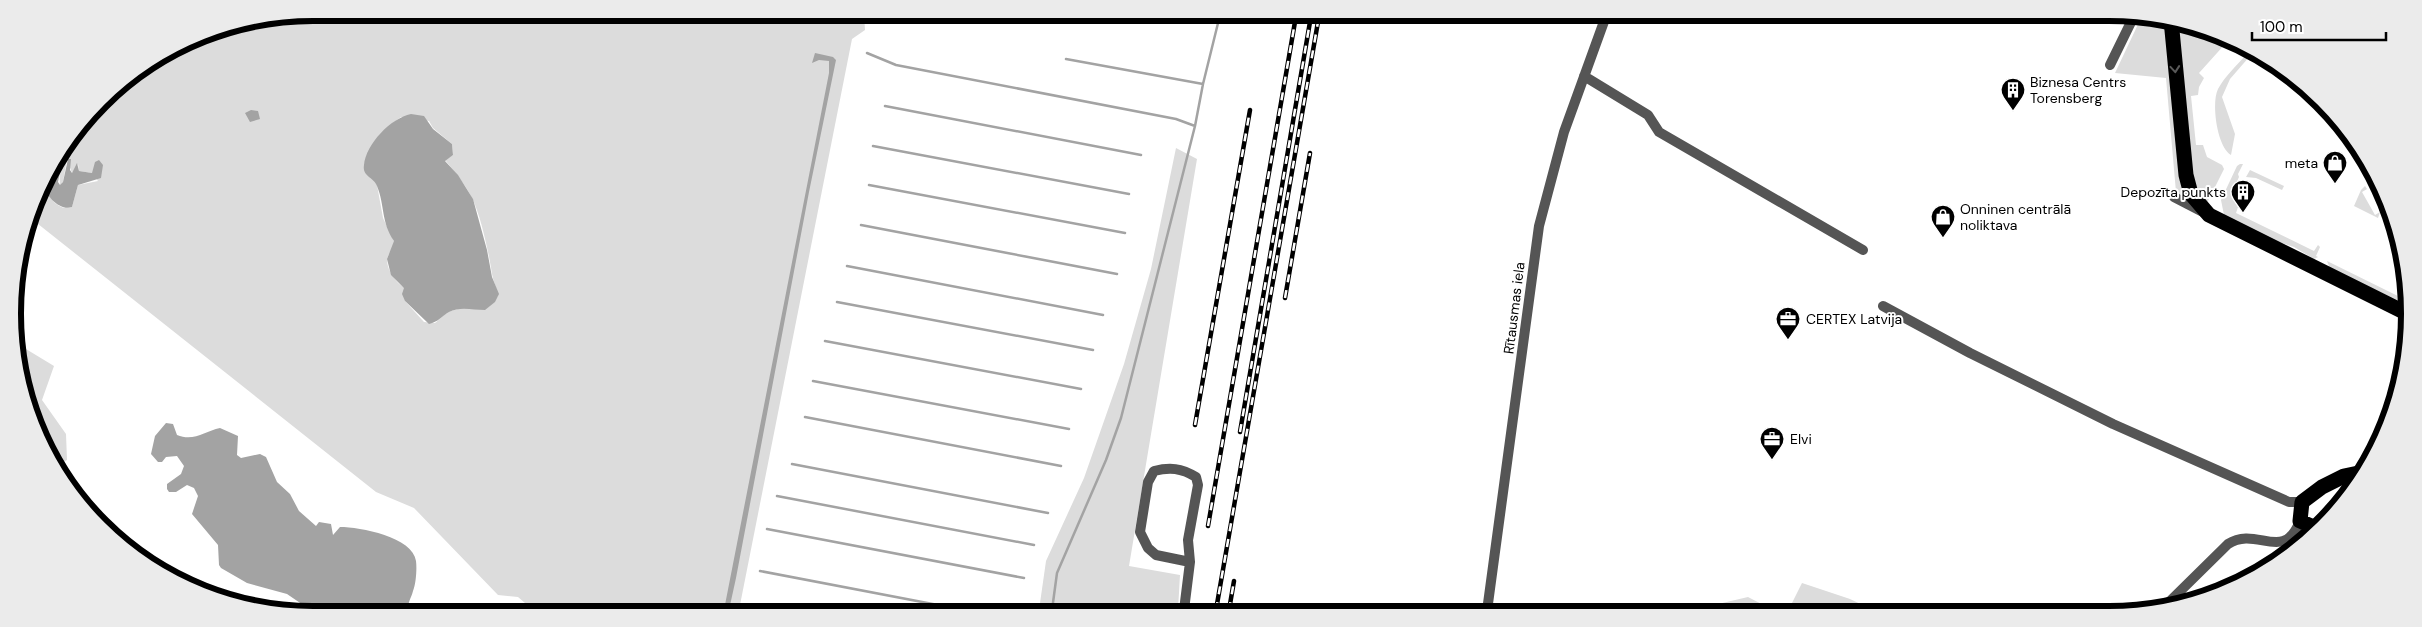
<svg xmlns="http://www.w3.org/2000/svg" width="2422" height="627" font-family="'DM Sans',sans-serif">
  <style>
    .green { fill: #dcdcdc; fill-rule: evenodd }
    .water { fill: #a3a3a3 }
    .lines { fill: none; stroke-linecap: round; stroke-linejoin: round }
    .stream { stroke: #a3a3a3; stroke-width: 2.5 }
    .minor { stroke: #555; stroke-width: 10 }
    .highway { stroke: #000; stroke-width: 15 }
    .rail-casing { stroke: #000; stroke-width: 4.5 }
    .rail { stroke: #fff; stroke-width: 2.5; stroke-dasharray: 8; stroke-linecap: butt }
    .oneway { stroke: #595959 }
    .labels { text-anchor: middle; stroke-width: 4; stroke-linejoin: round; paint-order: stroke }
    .poi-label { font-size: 14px; fill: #000; stroke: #fff; text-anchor: start }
    .street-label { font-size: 14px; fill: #000; stroke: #fff }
    .rim { fill: none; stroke: #000; stroke-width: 6 }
  </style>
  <rect width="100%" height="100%" fill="#fff"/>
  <path class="green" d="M314 13 864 14 865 30 852 39 739 610 532 609 518 597 498 595 414 508 376 492 33 220 45 179C43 192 58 213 72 207L78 185 98 181 92 173 79 171 78 164 72 173 67 159 63 182 60 186 59 160 115 87 199 35ZM401 117 429 121 433 128 452 144 453 155 445 160C455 172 465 184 472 198 481 216 489 254 492 274 493 281 497 288 498 296 481 316 471 303 451 311 445 313 440 319 435 323L424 322 405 301V288C396 283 384 267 388 256 390 251 394 247 394 241L383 218 377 185 366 157C375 140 386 127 401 117Z
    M2141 18H2167L2226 43 2199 73 2204 78 2199 87 2198 95 2191 96 2196 145H2203L2207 157 2222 165 2224 169 2207 203 2197 204 2176 192 2166 78 2115 73Z
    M2246 55 2250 56 2230 79 2222 97 2235 134 2231 155C2217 147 2211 103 2218 89 2225 76 2237 65 2246 55Z
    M1176 148 1197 159 1129 566 1180 575 1178 610H1039L1046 561 1084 478 1124 364 1151 269Z
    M2240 164H2243L2238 174 2239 177C2234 188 2230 196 2238 207L2236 213 2314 251 2318 245 2320 247 2316 256 2318 257 2314 259 2294 247 2269 239 2224 215 2221 200 2237 166Z
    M2250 170 2284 186 2282 190 2256 178 2246 177Z
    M2365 186 2367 189 2362 192 2375 215 2380 212 2378 218 2354 206 2361 190Z
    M2327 261 2404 299V303L2330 269Z
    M21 346 54 366 42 400 66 434 67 460 59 465 23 392 18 347Z
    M1802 583 1850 599 1875 611H1788Z
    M1748 597 1775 611H1688Z"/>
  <path class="water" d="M815 53 833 57 836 60 809 192 736 578 729 610H724L829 73V61L819 60 812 63Z
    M251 110 258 111 260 119 250 122 245 113Z
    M411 114 424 116 433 129 452 144 453 155 445 161 458 175 473 199 487 250 492 277 499 294 495 302 485 310C473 310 460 306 449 312 442 316 438 322 429 324L405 301 402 294 404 288 391 275 387 259 394 241C381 222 385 206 377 186 374 177 362 177 364 165 366 144 391 118 411 114Z
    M68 159H71L70 170 72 173 77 163 79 171 92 173 95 162 99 160 103 165 101 178 78 185 72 207C60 212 41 193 45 180 47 173 54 166 59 160L60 172 58 182 60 185 63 182Z
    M166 423 173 424 177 435C194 442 205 431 220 428L238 436 237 455 241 458 260 454 266 457 277 482 290 494 299 511 316 526 319 522 331 524 333 535 340 527C360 527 413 537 416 561 417 569 416 584 413 591 411 599 408 601 408 609H309L287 594 247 583 221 568 219 565 218 545 192 514 198 496 194 488 187 485 176 492H169L167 489V484L181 474 184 466 177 456 166 457 162 462H158L151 454 155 436Z"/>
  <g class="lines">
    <path class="stream" d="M867 53 896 65 1176 119 1195 126
      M1066 59 1203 84
      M885 106 1141 155
      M873 146 1129 194
      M869 185 1125 233
      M861 225 1117 274
      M847 266 1103 315
      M837 302 1093 350
      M825 341 1081 389
      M813 381 1069 429
      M805 417 1061 466
      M792 464 1048 513
      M777 496 1034 545
      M767 529 1024 578
      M760 571 964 610
      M761 609 764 610
      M1052 610 1057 573 1106 460 1121 418 1195 126 1203 84 1220 15"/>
    <path class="minor" d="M2110 65 2133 18
      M1584 76 1648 115 1659 132 1863 250
      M2174 197 2203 212
      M1883 306 1970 353 2113 424 2289 502H2302
      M2164 607 2228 544C2257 525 2283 564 2300 521
      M1184 610 1190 562 1188 540 1198 485 1196 477C1181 468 1170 467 1154 471L1148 482 1140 532 1148 548 1156 555 1190 562
      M1487 611 1539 226 1564 132 1606 16"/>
    <path class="highway" d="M2171 20 2186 175 2191 194 2209 215 2404 312
      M2316 528 2300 521 2302 502 2322 487 2344 476 2363 472"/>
    <defs>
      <path id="rail" d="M1285 298 1310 153
        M1195 425 1250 110
        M1240 432 1311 16
        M1208 526 1296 16
        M1216 610 1319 16
        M1229 610 1234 581"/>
    </defs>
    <use href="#rail" class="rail-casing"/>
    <use href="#rail" class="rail"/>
  </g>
  <defs><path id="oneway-chevron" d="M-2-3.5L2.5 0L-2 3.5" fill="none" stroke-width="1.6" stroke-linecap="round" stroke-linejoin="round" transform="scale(1.25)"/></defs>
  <use class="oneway" href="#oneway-chevron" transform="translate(2175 69) rotate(85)"/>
  <defs>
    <symbol id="building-pin" viewBox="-11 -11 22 30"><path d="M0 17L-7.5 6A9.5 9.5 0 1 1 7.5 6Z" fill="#000" stroke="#fff"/><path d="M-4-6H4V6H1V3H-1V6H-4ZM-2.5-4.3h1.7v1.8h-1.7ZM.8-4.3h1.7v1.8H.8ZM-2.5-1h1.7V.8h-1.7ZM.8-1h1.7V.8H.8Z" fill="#fff"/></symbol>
    <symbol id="shop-pin" viewBox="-11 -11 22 30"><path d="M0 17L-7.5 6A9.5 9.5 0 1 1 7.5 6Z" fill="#000" stroke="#fff"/><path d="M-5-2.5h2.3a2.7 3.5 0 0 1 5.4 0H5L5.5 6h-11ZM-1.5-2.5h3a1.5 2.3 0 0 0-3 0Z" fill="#fff"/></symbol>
    <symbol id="office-pin" viewBox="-11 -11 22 30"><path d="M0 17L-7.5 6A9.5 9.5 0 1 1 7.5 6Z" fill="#000" stroke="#fff"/><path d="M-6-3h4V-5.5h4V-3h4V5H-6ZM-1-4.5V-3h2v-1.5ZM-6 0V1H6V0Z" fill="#fff"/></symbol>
  </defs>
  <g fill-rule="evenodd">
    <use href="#building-pin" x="1999" y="76" width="28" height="38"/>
    <use href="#shop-pin" x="2321" y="149" width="28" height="38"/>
    <use href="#building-pin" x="2229" y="178" width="28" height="38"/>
    <use href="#shop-pin" x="1929" y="203" width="28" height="38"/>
    <use href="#office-pin" x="1774" y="305" width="28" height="38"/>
    <use href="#office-pin" x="1758" y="425" width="28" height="38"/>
  </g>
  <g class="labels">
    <g class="poi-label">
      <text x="2030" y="87">Biznesa Centrs<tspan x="2030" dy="16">Torensberg</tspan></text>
      <text x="2318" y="168" text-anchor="end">meta</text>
      <text x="2226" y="197" text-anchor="end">Depozīta punkts</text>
      <text x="1960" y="214">Onninen centrālā<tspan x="1960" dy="16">noliktava</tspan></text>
      <text x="1806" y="324">CERTEX Latvija</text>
      <text x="1790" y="444">Elvi</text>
    </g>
    <g class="street-label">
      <text transform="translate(1514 308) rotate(-83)" y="5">Rītausmas iela</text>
    </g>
  </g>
  <path d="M0 0H2422V627H0ZM313 21H2109A292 292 0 0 1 2401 313V314A292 292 0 0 1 2109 606H313A292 292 0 0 1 21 314V313A292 292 0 0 1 313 21Z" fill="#ebebeb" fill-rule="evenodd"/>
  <path class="rim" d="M313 21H2109A292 292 0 0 1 2401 313V314A292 292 0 0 1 2109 606H313A292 292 0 0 1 21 314V313A292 292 0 0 1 313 21Z"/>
  <path d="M2252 32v8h134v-8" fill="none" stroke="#000000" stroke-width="2.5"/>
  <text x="2260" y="32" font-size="15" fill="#000000" stroke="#ffffff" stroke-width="4" paint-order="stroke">100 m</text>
</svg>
